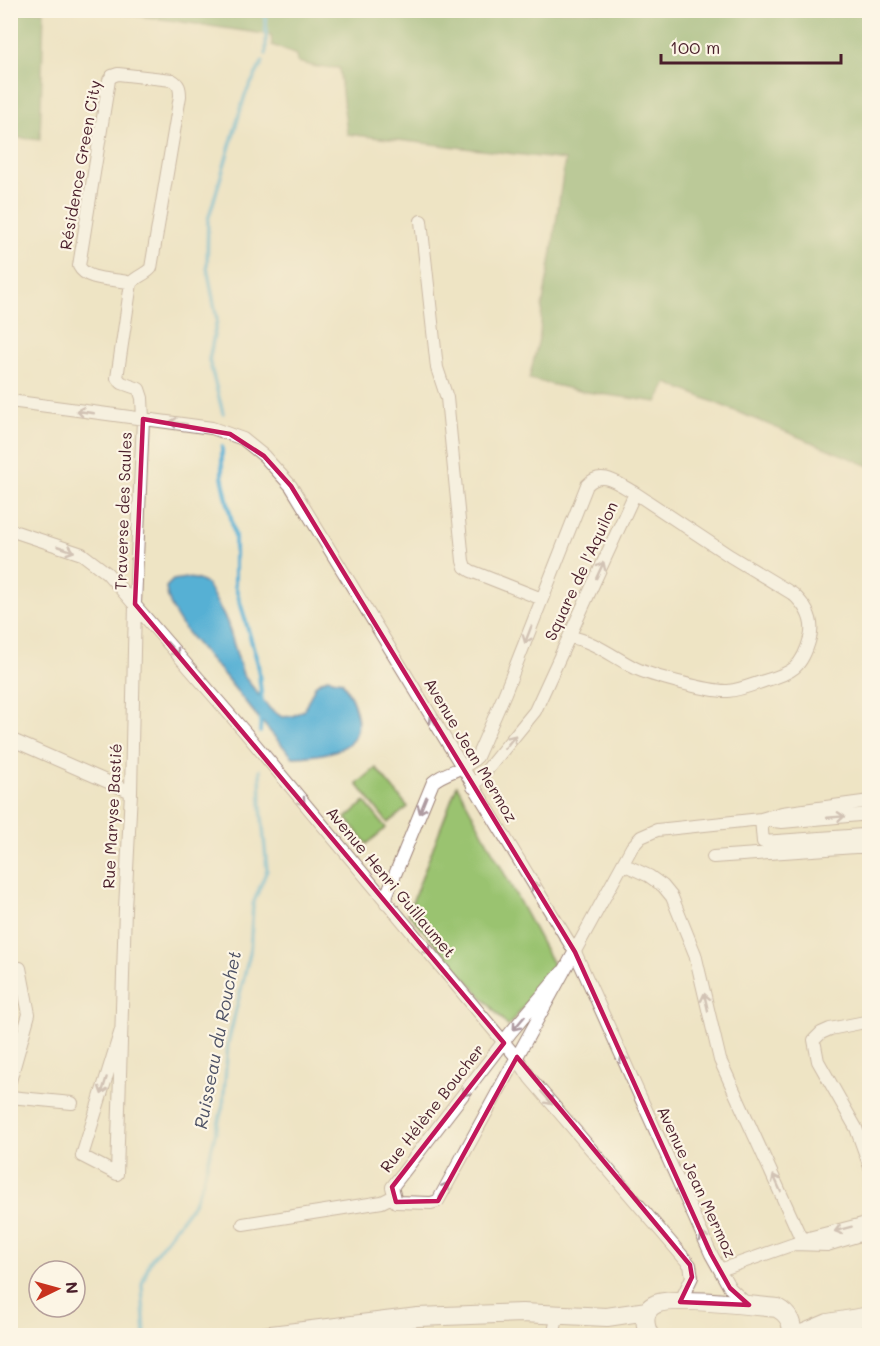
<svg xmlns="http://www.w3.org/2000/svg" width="880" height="1346" font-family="Mali,sans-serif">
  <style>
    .green { fill: #9ac36f; stroke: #72714d; stroke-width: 1.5 }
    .forest { fill: #7ba962; stroke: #626446; stroke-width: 1.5 }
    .water { fill: #56b0d4; stroke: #506880; stroke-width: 1.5 }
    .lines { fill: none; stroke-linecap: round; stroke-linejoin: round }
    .stream { stroke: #56b0d4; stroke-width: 4 }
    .minor-casing { stroke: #9c8278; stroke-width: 14 }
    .secondary-casing { stroke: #9c8278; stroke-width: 20 }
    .minor { stroke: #fff; stroke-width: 12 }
    .secondary { stroke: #fff; stroke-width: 18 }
    .oneway { stroke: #ae9aa0 }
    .marked { fill: none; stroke: #c2185b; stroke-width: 4.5; stroke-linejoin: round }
    .labels { text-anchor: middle; stroke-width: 4.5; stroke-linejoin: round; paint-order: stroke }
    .street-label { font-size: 16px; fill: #4a1f2b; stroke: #fcf5e5 }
    .water-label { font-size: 18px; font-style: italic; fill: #4e5266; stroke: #fcf5e5 }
  </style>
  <rect width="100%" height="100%" fill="#fcf5e5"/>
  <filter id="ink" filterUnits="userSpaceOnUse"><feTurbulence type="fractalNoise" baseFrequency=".0167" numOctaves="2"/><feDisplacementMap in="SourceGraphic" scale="12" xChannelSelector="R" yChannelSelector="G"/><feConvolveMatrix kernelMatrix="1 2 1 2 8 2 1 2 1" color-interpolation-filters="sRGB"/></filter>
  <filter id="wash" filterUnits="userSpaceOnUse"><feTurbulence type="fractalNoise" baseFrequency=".008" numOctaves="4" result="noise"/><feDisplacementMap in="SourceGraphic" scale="24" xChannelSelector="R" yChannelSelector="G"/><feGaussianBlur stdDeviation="1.35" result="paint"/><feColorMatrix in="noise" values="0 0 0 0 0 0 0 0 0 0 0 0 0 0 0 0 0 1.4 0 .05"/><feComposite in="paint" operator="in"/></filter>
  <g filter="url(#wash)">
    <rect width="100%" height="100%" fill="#eee4c4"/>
    <path class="green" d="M376 768 408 807 388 823 357 784Z
      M457 785 555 968 508 1026 408 913Z
      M365 802 386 828 367 844 346 818Z"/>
    <path class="forest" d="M10 11H44L40 140 11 137Z
      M106 11H869V466L667 383 657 402 579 391 529 379 540 334 542 307 551 257 565 160 347 134 339 68 317 67 297 62 296 55 272 45 271 35Z"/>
    <path class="water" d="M186 578 196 579 207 584 227 622 243 675 270 709 282 717 293 716 304 710 316 684 327 678 342 681C377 739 351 755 293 757 268 731 246 703 224 675 204 651 169 620 166 587L173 580Z"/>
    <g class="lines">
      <path class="stream" d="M264 10 266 25V54
        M223 413 209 360 217 320 207 267 208 220 245 95 263 61
        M222 447V476L235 537V585L258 664 262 702
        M260 732 261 716
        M145 1336 142 1284 150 1261 194 1203 202 1184 223 1105 228 1043 250 952 253 904 267 870 261 807 260 770"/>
    </g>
  </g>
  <g filter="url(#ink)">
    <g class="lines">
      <defs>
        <path id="minor" d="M118 74 172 80C179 84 180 88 180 96L151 268C145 275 137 276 131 283 116 278 87 282 79 266L109 80 112 76Z
          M421 221 437 368 447 398 463 561 465 567 471 571 542 599
          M10 401 212 428 243 439 264 456 291 486 575 952 711 1254 730 1288 748 1305
          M10 530 82 554 107 573 244 731 517 1058 530 1078 690 1265 692 1277 680 1302
          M569 637C593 640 613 657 635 668 651 676 712 692 728 691 740 690 752 685 764 681 792 673 802 668 810 638 815 620 806 606 793 594L730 556 635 493
          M10 739 131 792
          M761 819 763 842 863 835 864 847
          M765 820 782 822 870 814
          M713 857 870 846
          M623 864 649 876 663 886 672 897 695 954 720 1060 800 1236V1241L794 1244 720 1270
          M386 903 387 894 433 782C447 770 464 771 477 757L505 693 587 485C602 469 618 484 635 493L535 711 473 787
          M562 972 511 1032 392 1187 396 1202 431 1203 438 1201 632 847 641 837 657 830 761 819 782 813 870 801
          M870 1021 830 1029 821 1033 814 1040 818 1061 856 1128 870 1167
          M121 1030 82 1156 117 1174 125 909 131 792 135 604 143 419 142 398 139 389 122 383 117 378 131 283
          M10 1081 29 1014 20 968
          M10 1097 72 1103
          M243 1224 382 1202 394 1196
          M801 1240 870 1222
          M794 1244 827 1245 870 1232
          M553 1336 558 1314"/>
        <path id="secondary" d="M263 1336 418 1317 522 1313 607 1317 647 1311
          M650 1336C644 1325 642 1310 656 1304 672 1296 755 1306 777 1308 788 1314 794 1323 791 1336
          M797 1336 828 1323 870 1316"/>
      </defs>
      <use href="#minor" class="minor-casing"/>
      <use href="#secondary" class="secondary-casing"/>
      <use href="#minor" class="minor"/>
      <use href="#secondary" class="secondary"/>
    </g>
    <defs><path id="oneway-shaft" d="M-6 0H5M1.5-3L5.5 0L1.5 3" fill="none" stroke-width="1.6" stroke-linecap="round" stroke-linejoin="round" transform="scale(1.5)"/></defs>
    <g class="oneway">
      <use href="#oneway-shaft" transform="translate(85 412) rotate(-172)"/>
      <use href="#oneway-shaft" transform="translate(178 423) rotate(-172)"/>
      <use href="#oneway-shaft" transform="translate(66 549) rotate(19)"/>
      <use href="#oneway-shaft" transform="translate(600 570) rotate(-65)"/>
      <use href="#oneway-shaft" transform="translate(528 635) rotate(111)"/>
      <use href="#oneway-shaft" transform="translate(173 649) rotate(49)"/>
      <use href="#oneway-shaft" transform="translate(435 723) rotate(-121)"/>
      <use href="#oneway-shaft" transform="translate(510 742) rotate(-51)"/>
      <use href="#oneway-shaft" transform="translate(299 798) rotate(50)"/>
      <use href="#oneway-shaft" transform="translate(423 805) rotate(112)"/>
      <use href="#oneway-shaft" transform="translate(836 817) rotate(-5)"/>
      <use href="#oneway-shaft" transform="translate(537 890) rotate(-122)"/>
      <use href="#oneway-shaft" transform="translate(424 947) rotate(50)"/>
      <use href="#oneway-shaft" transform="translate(706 1002) rotate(-103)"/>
      <use href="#oneway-shaft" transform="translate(519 1023) rotate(130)"/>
      <use href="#oneway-shaft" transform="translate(625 1063) rotate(-114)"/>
      <use href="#oneway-shaft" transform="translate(104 1086) rotate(107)"/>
      <use href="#oneway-shaft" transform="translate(468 1089) rotate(128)"/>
      <use href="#oneway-shaft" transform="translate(547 1098) rotate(49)"/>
      <use href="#oneway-shaft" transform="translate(777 1183) rotate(-114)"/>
      <use href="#oneway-shaft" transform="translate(444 1190) rotate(-60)"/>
      <use href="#oneway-shaft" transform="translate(843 1229) rotate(165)"/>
      <use href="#oneway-shaft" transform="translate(705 1241) rotate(-115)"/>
    </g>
  </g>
  <path d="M0 0H880V1346H0ZM143 419 230 434 264 456 291 486 575 952 711 1254 730 1288 749 1305 680 1302 692 1277 690 1265 517 1057 438 1201 396 1202 392 1187 504 1043 135 604Z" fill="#eee4c4" fill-opacity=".55" fill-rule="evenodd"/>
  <path class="marked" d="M143 419 230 434 264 456 291 486 575 952 711 1254 730 1288 749 1305 680 1302 692 1277 690 1265 517 1057 438 1201 396 1202 392 1187 504 1043 135 604Z"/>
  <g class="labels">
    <g class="street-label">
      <text transform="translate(80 165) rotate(-80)" y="6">Résidence Green City</text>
      <text transform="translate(123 511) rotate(-88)" y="6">Traverse des Saules</text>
      <text transform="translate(581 571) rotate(-65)" y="6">Square de l'Aquilon</text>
      <text transform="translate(471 750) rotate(59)" y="6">Avenue Jean Mermoz</text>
      <text transform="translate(112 816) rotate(-87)" y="6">Rue Maryse Bastié</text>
      <text transform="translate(391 882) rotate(50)" y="6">Avenue Henri Guillaumet</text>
      <text transform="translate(432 1108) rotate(-52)" y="6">Rue Hélène Boucher</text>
      <text transform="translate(697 1182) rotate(65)" y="6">Avenue Jean Mermoz</text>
    </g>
    <g class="water-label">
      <text transform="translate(218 1040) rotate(-79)" y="6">Ruisseau du Rouchet</text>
    </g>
  </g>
  <rect width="880" height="1346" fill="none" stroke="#fcf5e5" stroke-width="36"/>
  <g transform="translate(57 1289) rotate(85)"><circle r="28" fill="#fcf5e5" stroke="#b59f9b" stroke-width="1.5"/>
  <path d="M0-4.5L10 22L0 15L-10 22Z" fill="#c8321e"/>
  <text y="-9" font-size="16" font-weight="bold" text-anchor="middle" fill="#4a1f2b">N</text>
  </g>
  <path d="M661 54v9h180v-9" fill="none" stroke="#4a1f2b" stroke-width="3"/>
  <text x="670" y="54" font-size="18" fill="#4a1f2b" stroke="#fcf5e5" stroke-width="4.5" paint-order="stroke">100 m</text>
</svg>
